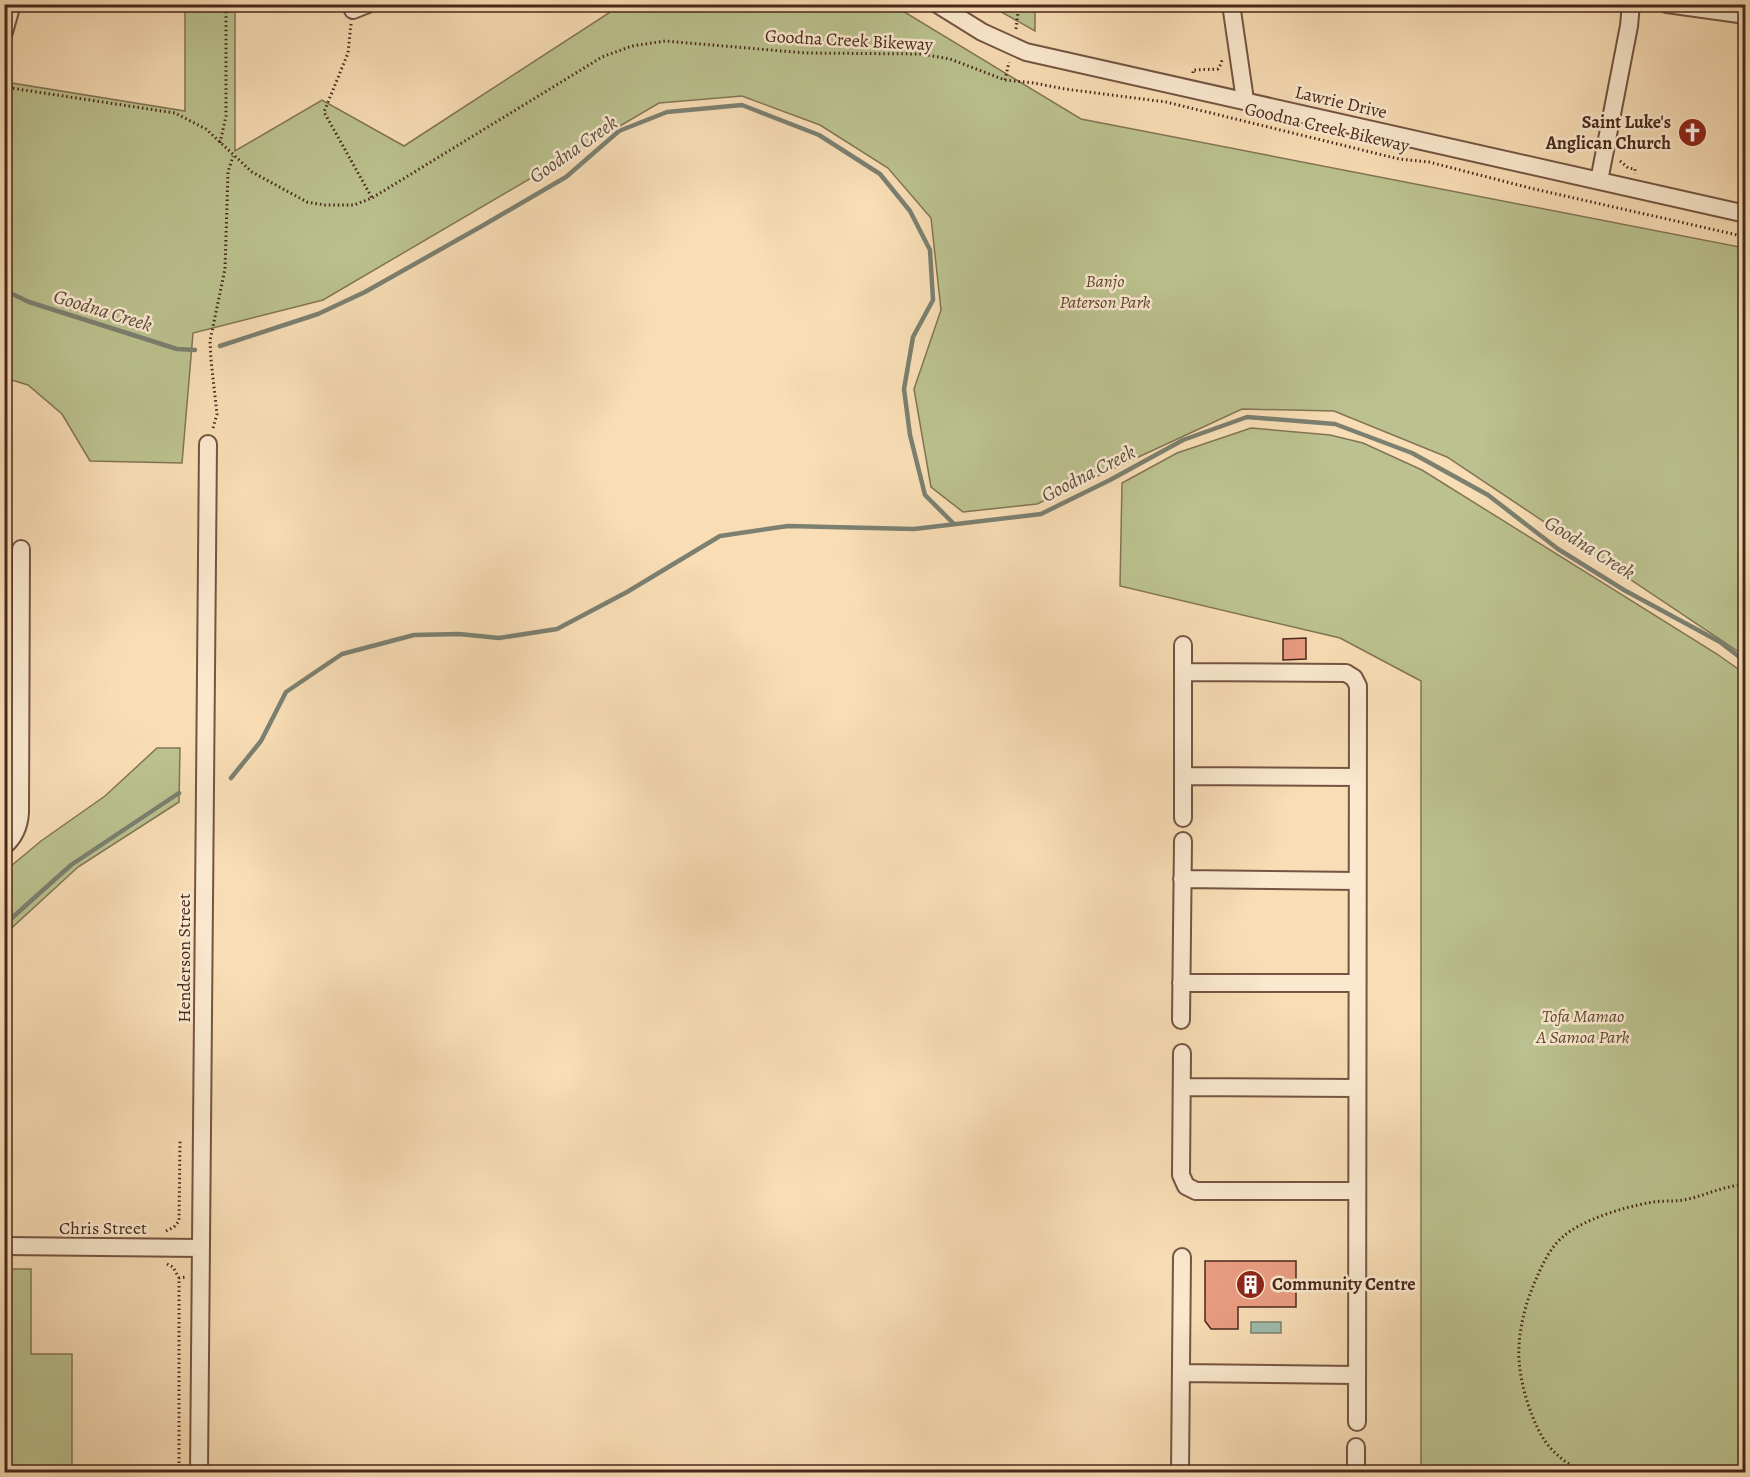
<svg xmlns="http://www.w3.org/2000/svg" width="1750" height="1477" font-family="Alegreya,serif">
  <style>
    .green { fill: #bbc28f; stroke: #827455; stroke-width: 1.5 }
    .water { fill: #9dbcab; stroke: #7b8071; stroke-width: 1.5 }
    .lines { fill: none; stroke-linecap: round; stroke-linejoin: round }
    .stream { stroke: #7b8071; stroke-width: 4.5 }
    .building { fill: #e99c81; stroke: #49271b; stroke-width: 1.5 }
    .minor-casing { stroke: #755442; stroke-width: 20 }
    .path { stroke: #49271b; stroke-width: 3; stroke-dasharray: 1.5 3; stroke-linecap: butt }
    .minor { stroke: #fae9cf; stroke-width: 16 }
    .labels { text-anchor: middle; stroke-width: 5; stroke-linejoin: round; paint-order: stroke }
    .street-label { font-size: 18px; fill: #49271b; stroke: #fae9cf }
    .poi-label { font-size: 18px; font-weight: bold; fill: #49271b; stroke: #fae9cf; text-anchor: end }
    .park-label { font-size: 18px; font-style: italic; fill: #604632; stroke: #fae9cf }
    .water-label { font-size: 20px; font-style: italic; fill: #5e4c3f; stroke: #fae9cf }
  </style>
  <rect width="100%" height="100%" fill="#f8ddb5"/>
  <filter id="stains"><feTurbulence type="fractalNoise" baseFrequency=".00333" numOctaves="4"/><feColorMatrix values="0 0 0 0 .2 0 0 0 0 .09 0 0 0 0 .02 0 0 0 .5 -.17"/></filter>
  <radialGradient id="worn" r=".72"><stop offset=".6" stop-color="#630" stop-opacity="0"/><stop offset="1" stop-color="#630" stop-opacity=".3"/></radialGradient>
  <path class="green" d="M185 5H235V151L322 100 404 146 621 5H893L1081 119 1745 248V656L1447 457 1334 411 1242 409 1037 504 963 512 931 487 914 389 941 310 931 218 888 168 820 125 742 96 659 103 323 300 193 333 182 463 90 461 62 414 28 385 5 378V82L185 111Z
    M989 5H1035V31Z
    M1251 428 1330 435 1363 443 1422 470 1717 654 1745 674V1472H1421V681L1340 638 1120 586 1122 483 1177 453Z
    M157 748H180L179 802 78 867 5 934V871L41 841 105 796Z
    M5 1269H31V1354H72V1472H5Z"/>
  <path class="water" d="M1251 1322H1281V1333H1251Z"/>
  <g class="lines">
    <path class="stream" d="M4 290 29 302 177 349 195 350
      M220 346 318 314 365 292 482 226 566 177 619 131 667 112 742 105 819 135 880 174 910 211 930 250 933 300 913 337 904 389 910 435 925 495 954 524
      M231 778 261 741 286 692 342 654 414 635 459 634 499 638 557 629 627 592 720 536 788 526 914 529 1041 514 1110 480 1183 440 1247 417 1335 424 1412 453 1488 495 1558 549 1624 590 1720 642 1746 662
      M4 925 71 865 179 793"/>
  </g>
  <path class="building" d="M1306 638V659L1283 660V639Z
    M1205 1261H1296V1307H1238V1329H1211L1205 1321Z"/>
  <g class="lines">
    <defs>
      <path id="minor" d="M937 4 982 32 1026 52 1746 214
        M1231 4 1245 100
        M1667 4 1746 15
        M353 10 368 4
        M4 32 12 4
        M1599 181 1629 26 1631 4
        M1183 672 1346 673 1354 678 1358 686 1357 1422
        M1183 776 1358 777
        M1183 818V645
        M4 846C15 837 19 827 20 813L21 549
        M1182 879 1357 881
        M1181 983H1356
        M1181 1020 1183 841
        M1182 1053 1181 1175 1186 1186 1196 1191H1356
        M1182 1087 1357 1088
        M4 1246 201 1248
        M1181 1373 1356 1375
        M199 1472 208 444
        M1180 1472 1182 1257
        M1356 1472V1447"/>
    </defs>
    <use href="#minor" class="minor-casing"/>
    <path class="path" d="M351 24 348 53 324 112 372 198
      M1016 29 1019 4
      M1193 73V70L1218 69 1221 64 1222 60
      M1005 80 1009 62
      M4 87 175 113 206 129 252 172 307 202 325 205H354L372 198 602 57 632 46 665 41 806 53 922 54 950 59 1005 80 1034 83 1065 89 1166 102 1399 159 1429 162 1530 188 1746 237
      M220 143 226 116V4
      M1620 161 1628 168 1635 169V174
      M213 428 217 414 211 360 210 341 225 269 228 172 233 156
      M166 1231 174 1227 179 1221 180 1141
      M167 1264 173 1267 179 1278
      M179 1472V1278L187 1277
      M1585 1472C1569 1466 1552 1453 1543 1438 1529 1415 1517 1374 1519 1347 1520 1323 1527 1299 1537 1277 1543 1263 1552 1245 1564 1236 1582 1220 1624 1207 1648 1203 1660 1200 1672 1202 1684 1200 1705 1196 1724 1185 1746 1185"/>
    <use href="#minor" class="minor"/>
  </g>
  <defs>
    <symbol id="church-disc" viewBox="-11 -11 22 22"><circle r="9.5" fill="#8f2418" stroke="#fae9cf"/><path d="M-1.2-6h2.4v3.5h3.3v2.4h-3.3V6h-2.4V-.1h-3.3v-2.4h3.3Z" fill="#fff"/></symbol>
    <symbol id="building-disc" viewBox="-11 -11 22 22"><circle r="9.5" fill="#8f2418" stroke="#fae9cf"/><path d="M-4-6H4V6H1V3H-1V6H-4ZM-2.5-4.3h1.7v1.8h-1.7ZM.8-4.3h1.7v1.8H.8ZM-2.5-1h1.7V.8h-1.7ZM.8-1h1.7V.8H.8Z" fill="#fff"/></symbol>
  </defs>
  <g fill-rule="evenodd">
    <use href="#church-disc" x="1676" y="116" width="33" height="33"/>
    <use href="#building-disc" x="1234" y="1268" width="33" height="33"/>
  </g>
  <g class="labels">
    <g class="street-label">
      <text transform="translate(849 40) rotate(3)" y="6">Goodna Creek Bikeway</text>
      <text transform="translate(1341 102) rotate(13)" y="6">Lawrie Drive</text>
      <text transform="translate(1327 127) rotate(13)" y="6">Goodna Creek Bikeway</text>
      <text transform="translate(184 958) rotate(-90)" y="6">Henderson Street</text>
      <text x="103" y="1234">Chris Street</text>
    </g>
    <g class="poi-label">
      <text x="1671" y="128">Saint Luke's<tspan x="1671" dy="21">Anglican Church</tspan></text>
      <text x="1272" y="1290" text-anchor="start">Community Centre</text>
    </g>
    <g class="park-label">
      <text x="1105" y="287">Banjo<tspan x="1105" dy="21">Paterson Park</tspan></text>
      <text x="1583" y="1022">Tofa Mamao<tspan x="1583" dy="21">A Samoa Park</tspan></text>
    </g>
    <g class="water-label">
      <text transform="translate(573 149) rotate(-35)" y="7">Goodna Creek</text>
      <text transform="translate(103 310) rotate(17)" y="7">Goodna Creek</text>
      <text transform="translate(1088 473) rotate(-27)" y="7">Goodna Creek</text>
      <text transform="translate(1590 547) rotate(32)" y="7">Goodna Creek</text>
    </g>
  </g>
  <rect width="1750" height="1477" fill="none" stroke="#f8ddb5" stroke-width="24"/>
  <rect x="6" y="6" width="1738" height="1465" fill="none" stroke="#49271b" stroke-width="3"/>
  <rect x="12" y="12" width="1726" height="1453" fill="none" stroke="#49271b" stroke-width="1.5"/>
  <rect width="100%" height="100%" filter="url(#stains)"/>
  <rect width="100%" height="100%" fill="url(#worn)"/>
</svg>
